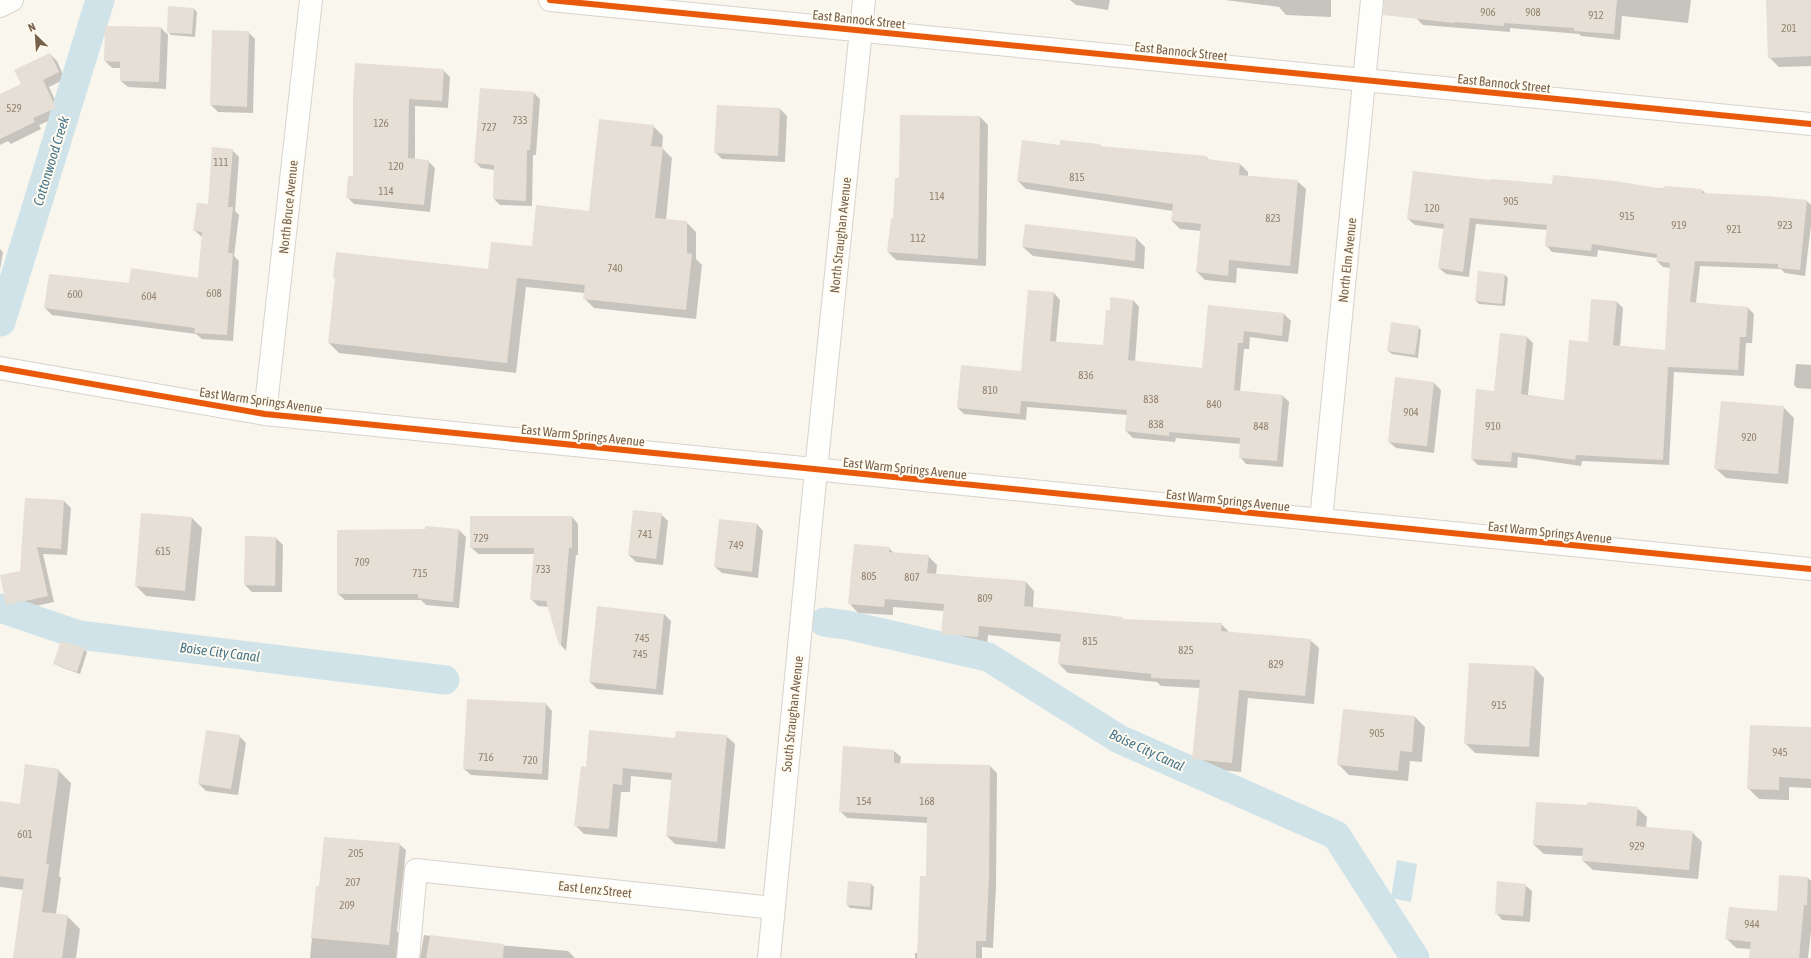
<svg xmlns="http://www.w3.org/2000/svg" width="1811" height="958" font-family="'Asap Condensed',sans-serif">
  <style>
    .water { fill: #cfe3e9 }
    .shadow { fill: #0003 }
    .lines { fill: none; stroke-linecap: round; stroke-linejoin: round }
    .canal { stroke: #cfe3e9; stroke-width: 29 }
    .building { fill: #e5dfd5 }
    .minor-casing { stroke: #d8d3cc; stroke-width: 24 }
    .tertiary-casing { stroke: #d8d3cc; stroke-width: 24 }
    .minor { stroke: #fefefc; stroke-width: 22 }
    .tertiary { stroke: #fefefc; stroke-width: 22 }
    .cycleway-casing { stroke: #fffbf0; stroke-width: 8 }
    .cycleway { stroke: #e8590c; stroke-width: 6 }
    .labels { text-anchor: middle; stroke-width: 4; stroke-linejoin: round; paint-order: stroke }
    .number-label { font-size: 11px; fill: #958370 }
    .street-label { font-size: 13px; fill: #78624c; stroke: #fffbf0 }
    .water-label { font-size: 14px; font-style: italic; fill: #46758b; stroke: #fffbf0 }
  </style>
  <rect width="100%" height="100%" fill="#f9f6ee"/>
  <path class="water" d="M1397 860 1417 864 1411 902 1391 898Z"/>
  <path class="shadow" d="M1070 0H1110L1108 10 1076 5Z
    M1225 0H1331V17L1286 15 1279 7Z
    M1419 0H1691L1688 23 1622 16 1620 40 1581 36 1579 34 1510 28V32L1423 25 1417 19Z
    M1767 0H1811V66L1779 67 1769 57Z
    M194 9 197 12 195 37 171 35 168 32Z
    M161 28 168 35 166 89 128 87 121 81V68H112L105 61Z
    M213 31 248 32 255 39 253 113 218 112 211 105Z
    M50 54 57 61 65 79 49 87 62 115 39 125 41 129 11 144 8 141 0 145V95L22 85Z
    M356 64 443 70 450 77 448 108 415 106V160L428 161 435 168 430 212 354 204 347 197 354 177Z
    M481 89 534 93 540 99 536 155H533L532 206 500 205 494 199V170L481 168 475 162Z
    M780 109 787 116 785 162 722 159 715 152Z
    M980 117 988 125 986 266 896 260 888 252 900 179Z
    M653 126 663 136 662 148 672 158 666 220 686 222 696 232V259L702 265 696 319 594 308 584 298 585 293 526 287 516 373 339 353 329 343 489 270 533 247 590 212Z
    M1100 145 1102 147 1206 157 1210 161 1240 164 1248 172V177L1297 181 1306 189 1298 274 1237 268 1236 283 1205 280 1197 272 1201 231 1180 229 1172 221 1173 211 1026 189 1018 181 1061 146Z
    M232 150 239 157 235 211 239 215 234 256 239 261 233 341 202 339 196 334 52 315 45 308 129 284 199 279 202 237 194 230 209 205Z
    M1491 182 1702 190 1706 194 1807 201 1811 205V225L1805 276 1785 273 1781 269 1700 266 1696 303 1748 308 1754 314 1752 343H1746L1744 376 1674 372 1669 465 1582 461 1581 466 1518 457 1517 468 1478 465 1472 459 1495 392 1527 337 1533 343 1528 395 1565 401 1589 343 1617 302 1623 308 1620 346 1666 351 1671 268 1663 267 1657 261V258L1598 250 1597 257 1552 252 1546 245 1548 230 1476 224 1469 277 1446 274 1439 268 1445 229 1415 225 1408 219Z
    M1136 238 1145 247 1144 269 1033 256 1023 247Z
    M0 249 3 252 0 270Z
    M1479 272 1505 275 1508 278 1505 306 1479 304 1476 301Z
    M1054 293 1060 300 1056 342 1103 347 1111 311 1133 300 1139 307 1135 362 1203 369 1209 306 1284 314 1291 321 1288 342 1250 337 1249 349H1244L1240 392 1283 396 1289 402 1283 467 1246 464 1240 457 1241 444 1176 438 1175 442 1133 438 1126 431 1128 415 1027 407 1026 420 964 414 958 408 1021 372Z
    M1418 327 1421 330 1418 358 1392 354 1388 351Z
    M1796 364 1811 365V389L1797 388 1794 385Z
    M1396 378 1434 383 1441 390 1434 453 1396 448 1389 442Z
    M1783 407 1794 418 1788 484 1726 478 1715 468Z
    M64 501 71 508 67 555 43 554 54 602 13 611 6 604 21 572Z
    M661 514 668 521 663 565 636 562 629 555Z
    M572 517 578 524V555H576L566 651 560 644 549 607 538 606 531 599 535 554H478L471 547Z
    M192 518 202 528 195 601 146 596 136 586Z
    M757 524 763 531 758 578 722 573 715 567Z
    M459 530 466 537 459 608 426 605 421 600H345L338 594Z
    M246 537 276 538 283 545 282 592H252L245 585Z
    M889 548 894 553 928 556 937 565 936 575 1026 582 1034 591 1033 608 1122 618 1124 620 1221 624 1230 633 1310 640 1319 648 1314 704 1248 698 1241 772 1202 768 1193 759 1200 688 1161 686 1157 682 1068 673 1059 664 1061 642 988 635 987 645 951 642 942 633 944 611 893 607V615L858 613 850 604Z
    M664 614 671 621 663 695 597 689 590 682Z
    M84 649 87 652 80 674 58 666 54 663Z
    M1534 667 1544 678 1539 757 1475 753 1465 743Z
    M546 704 552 711 548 780 471 775 464 769Z
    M1344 710 1415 717 1425 727 1422 762 1410 761 1408 781 1349 775 1339 765Z
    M1811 728V788L1789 787V800L1759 799 1748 788Z
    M239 736 246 743 238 795 206 791 199 784Z
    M726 736 735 744 725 849 675 844 667 836 672 780 631 776 630 792H621L617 837 584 834 575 825 587 768 676 740Z
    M894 751 901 757 900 764 990 766 997 773 996 886 993 948 982 947V958H915V953H918L927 877 928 823 847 818 840 811Z
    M58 770 71 783 59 876 61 878 56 914 67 916 80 929 76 958H14L24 890 0 887V802L21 805Z
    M1637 808 1647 817 1646 828 1692 832 1702 842 1698 879 1593 870 1583 861V856L1544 854 1534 845Z
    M399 844 406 850 397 931 404 938 403 958H310L317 887Z
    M1780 876 1808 878 1811 881V932L1808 958H1750L1751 949 1736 948 1727 939 1778 912Z
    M871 884 874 887 872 910 850 908 847 905Z
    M1525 885 1532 891 1530 922 1502 920 1496 913Z
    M424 935 476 943 568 951 575 958H420Z"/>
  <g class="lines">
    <path class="canal" d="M1 322 100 0
      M0 608 79 635 445 680
      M824 622 847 625 988 657 1119 739 1336 835 1415 958"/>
  </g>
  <path class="building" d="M1384 0H1617L1614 34 1574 31V28L1504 23V26L1455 22 1454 23 1383 15Z
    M1766 0H1811V56L1768 58Z
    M168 6 194 8 192 34 167 33Z
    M105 26 161 27 159 82 120 81V62L104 61Z
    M212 30 249 31 247 107 210 105Z
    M50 53 59 72 43 80 56 108 33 118 35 122 0 139V94L21 84 14 70Z
    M355 63 444 69 442 101 409 99 408 158 429 160 424 205 346 198 348 176H353V96Z
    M480 88 534 92 530 150H527L526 201 493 199 494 165 474 163Z
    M717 105 780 108 778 156 714 153Z
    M900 115 980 116 978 259 887 252 891 218H893L895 178H899Z
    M599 119 654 125 651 146 663 147 655 218 687 221V253L692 254 686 310 583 299 585 285 517 278 507 363 328 343 335 279 333 278 336 252 488 269 491 242 532 246 536 205 589 211Z
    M1022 140 1060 145V140L1100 144V146L1207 156 1206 159 1240 163 1239 175 1298 180 1290 266 1229 260 1228 276 1196 272 1201 224 1171 221 1173 204 1017 181Z
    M212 147 233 149 228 207H233L228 253H233L227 335 194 333 195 328 44 308 49 274 129 283 131 268 198 278 202 232 193 231 197 203 208 204Z
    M1413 171 1490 180 1491 179 1552 184 1553 175 1615 181 1663 189 1664 186 1702 189V193L1768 196 1807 200 1800 270 1778 268V264L1695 261 1690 302 1748 307 1746 337H1740L1738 370 1668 367 1663 460 1576 455 1575 460 1512 452 1511 462 1471 459 1476 389 1494 391 1500 333 1527 336 1521 394 1564 400 1569 340 1588 342 1591 299 1617 301 1613 345 1665 350 1670 263 1656 261 1657 254 1592 244 1591 251 1545 246 1547 225 1470 218 1463 272 1438 268 1444 224 1407 219Z
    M1025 224 1136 237 1135 261 1022 247Z
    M1478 271 1505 274 1502 304 1475 301Z
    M1028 290 1054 292 1050 341 1103 345 1106 310H1110V297L1133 300 1128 360 1202 368 1208 305 1284 313 1282 336 1244 331 1243 343H1238L1234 390 1283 395 1277 461 1239 458 1240 438 1169 432V436L1125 431 1127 410 1021 401 1020 414 957 408 961 365 1021 371Z
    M1391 322 1419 326 1415 355 1387 351Z
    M1395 377 1434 382 1427 446 1388 442Z
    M1721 401 1784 406 1778 474 1714 469Z
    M25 498 64 500 61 549 37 547 48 596 6 605 0 575 20 571Z
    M633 510 662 513 656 559 628 555Z
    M141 513 192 517 185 591 135 586Z
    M470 516H572V548H569L561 645H559L546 601 530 600 534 548H470Z
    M719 519 757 523 752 572 714 567Z
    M425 526 459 529 453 602 418 598V594H337V530L425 529Z
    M245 536 276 537 275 586 244 585Z
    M854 544 890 547 889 552 929 555 927 573 1026 581 1024 606 1123 617 1122 619 1222 623 1221 631 1311 639 1305 696 1239 690 1232 763 1192 759 1200 680 1151 678V674L1058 664 1061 634 979 626 978 637 941 634 944 604 885 599 884 607 848 604Z
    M597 606 664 614 656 689 589 682Z
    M61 641 85 648 77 672 53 664Z
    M1469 663 1535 666 1529 747 1464 744Z
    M467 699 546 703 542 774 463 769Z
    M1343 709 1415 716 1412 752 1400 751 1398 771 1337 765Z
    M1750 725 1811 727V779L1779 777V790L1747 789Z
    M206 730 240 735 231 789 198 784Z
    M589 730 675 738 676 731 727 735 717 842 666 836 672 773 623 768 622 785 613 784 609 829 574 826 581 766 586 767Z
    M843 746 894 750V763L990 765 989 878 986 941H976V958H917L920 876H926L927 817 839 812Z
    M25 764 59 769 46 864H49L42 912 68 915 62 958H13L24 879 0 876V801L20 804Z
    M1536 802 1587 805V802L1638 807 1636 826 1693 831 1689 870 1582 861 1583 848 1533 845Z
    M324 837 400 843 389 945 311 938 316 886H319Z
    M1779 875 1808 877 1807 905H1804L1799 958H1749L1751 942 1725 939 1729 907 1777 911Z
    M848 881 871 883 870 907 846 905Z
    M1497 881 1526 884 1523 916 1495 914Z
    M430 935 504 944 503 958H426Z"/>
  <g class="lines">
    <defs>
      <path id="minor" d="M550 0 1811 124
        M0 6 12 0
        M265 414 311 0
        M1321 520 1372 0
        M408 958 416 870 773 908
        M769 958 816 470 864 0"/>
      <path id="tertiary" d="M0 368 265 414 1811 569"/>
    </defs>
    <use href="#minor" class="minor-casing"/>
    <use href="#tertiary" class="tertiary-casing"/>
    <use href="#minor" class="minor"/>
    <use href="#tertiary" class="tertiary"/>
    <defs>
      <path id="cycleway" d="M550 0 1811 124
        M0 368 265 414 1811 569"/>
    </defs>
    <use href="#cycleway" class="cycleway-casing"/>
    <use href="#cycleway" class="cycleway"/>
  </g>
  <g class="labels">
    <g class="number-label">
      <text x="1488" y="16">906</text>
      <text x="1533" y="16">908</text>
      <text x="1596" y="19">912</text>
      <text x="1789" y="32">201</text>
      <text x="14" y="112">529</text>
      <text x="520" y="124">733</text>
      <text x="381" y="127">126</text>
      <text x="489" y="131">727</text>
      <text x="221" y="166">111</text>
      <text x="396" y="170">120</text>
      <text x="1077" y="181">815</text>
      <text x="386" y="195">114</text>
      <text x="937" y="200">114</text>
      <text x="1511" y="205">905</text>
      <text x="1432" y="212">120</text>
      <text x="1627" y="220">915</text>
      <text x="1273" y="222">823</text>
      <text x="1679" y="229">919</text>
      <text x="1785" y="229">923</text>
      <text x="1734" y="233">921</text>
      <text x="918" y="242">112</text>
      <text x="615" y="272">740</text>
      <text x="214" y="297">608</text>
      <text x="75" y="298">600</text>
      <text x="149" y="300">604</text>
      <text x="1086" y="379">836</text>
      <text x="990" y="394">810</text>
      <text x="1151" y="403">838</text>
      <text x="1214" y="408">840</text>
      <text x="1411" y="416">904</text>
      <text x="1156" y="428">838</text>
      <text x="1261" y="430">848</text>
      <text x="1493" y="430">910</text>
      <text x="1749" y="441">920</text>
      <text x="645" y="538">741</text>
      <text x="481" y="542">729</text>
      <text x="736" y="549">749</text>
      <text x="163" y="555">615</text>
      <text x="362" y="566">709</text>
      <text x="543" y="573">733</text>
      <text x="420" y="577">715</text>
      <text x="869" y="580">805</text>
      <text x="912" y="581">807</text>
      <text x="985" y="602">809</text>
      <text x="642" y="642">745</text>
      <text x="1090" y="645">815</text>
      <text x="1186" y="654">825</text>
      <text x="640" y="658">745</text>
      <text x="1276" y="668">829</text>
      <text x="1499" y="709">915</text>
      <text x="1377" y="737">905</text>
      <text x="1780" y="756">945</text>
      <text x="486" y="761">716</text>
      <text x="530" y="764">720</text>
      <text x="864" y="805">154</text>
      <text x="927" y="805">168</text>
      <text x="25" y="838">601</text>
      <text x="1637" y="850">929</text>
      <text x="356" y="857">205</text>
      <text x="353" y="886">207</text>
      <text x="347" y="909">209</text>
      <text x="1752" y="928">944</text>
    </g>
    <g class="street-label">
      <text transform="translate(859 19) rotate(6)" y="5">East Bannock Street</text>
      <text transform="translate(1181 51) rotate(6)" y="5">East Bannock Street</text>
      <text transform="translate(1504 83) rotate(6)" y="5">East Bannock Street</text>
      <text transform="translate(288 207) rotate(-84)" y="5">North Bruce Avenue</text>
      <text transform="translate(840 235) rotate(-84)" y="5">North Straughan Avenue</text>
      <text transform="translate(1347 260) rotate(-84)" y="5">North Elm Avenue</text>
      <text transform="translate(261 400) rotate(8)" y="5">East Warm Springs Avenue</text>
      <text transform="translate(583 435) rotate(6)" y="5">East Warm Springs Avenue</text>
      <text transform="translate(905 468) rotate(6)" y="5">East Warm Springs Avenue</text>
      <text transform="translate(1228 500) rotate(6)" y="5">East Warm Springs Avenue</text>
      <text transform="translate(1550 532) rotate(6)" y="5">East Warm Springs Avenue</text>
      <text transform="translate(792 714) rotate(-84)" y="5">South Straughan Avenue</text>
      <text transform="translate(595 889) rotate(6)" y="5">East Lenz Street</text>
    </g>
    <g class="water-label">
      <text transform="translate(51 161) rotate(-73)" y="5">Cottonwood Creek</text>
      <text transform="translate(220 652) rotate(7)" y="5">Boise City Canal</text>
      <text transform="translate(1147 750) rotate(25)" y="5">Boise City Canal</text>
    </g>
  </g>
  <g transform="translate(36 36) rotate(335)" stroke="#fffbf0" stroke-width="3" paint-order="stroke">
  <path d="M0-3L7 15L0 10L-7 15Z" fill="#78624c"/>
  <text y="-6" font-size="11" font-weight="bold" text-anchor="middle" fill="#78624c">N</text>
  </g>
</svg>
